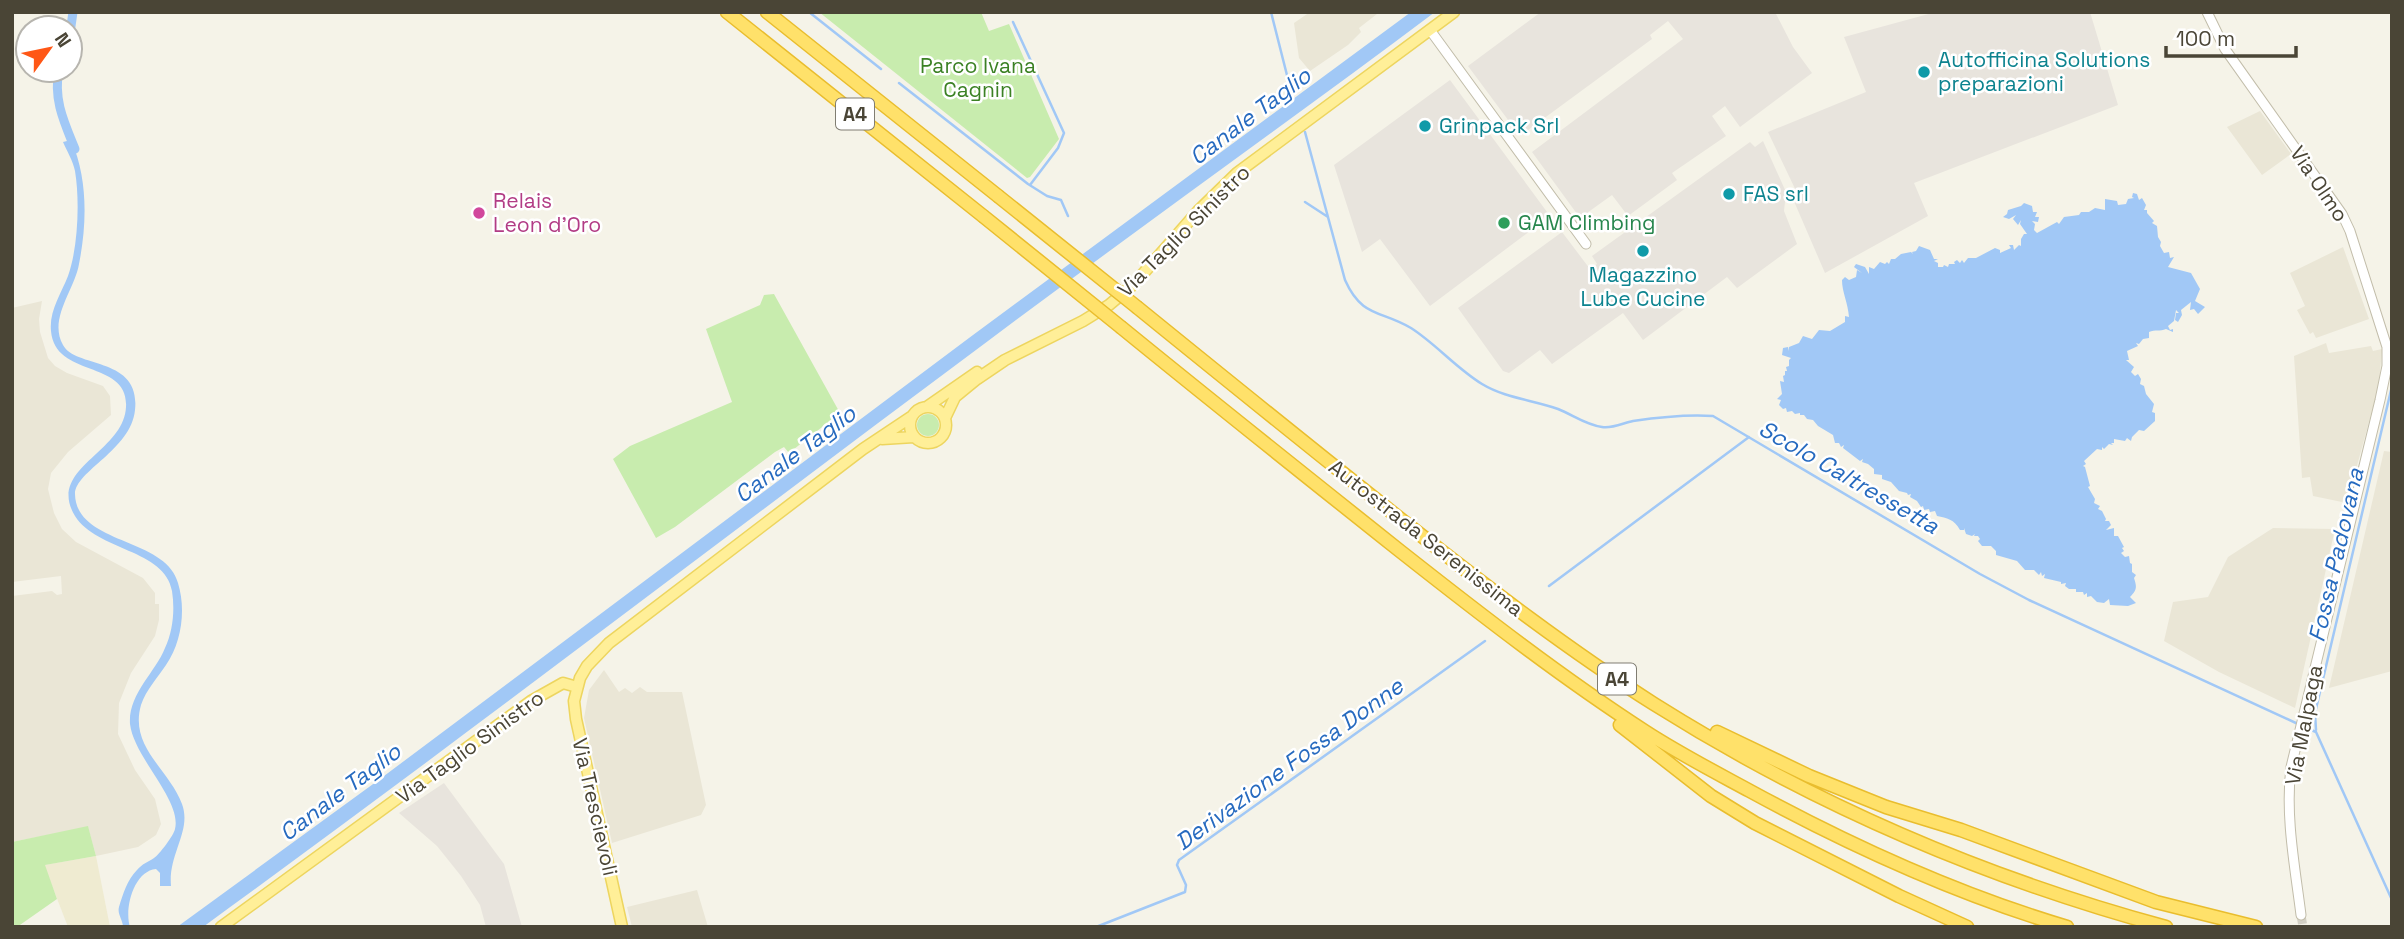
<svg xmlns="http://www.w3.org/2000/svg" width="2404" height="939" font-family="'Space Grotesk',sans-serif">
  <style>
    .residential { fill: #eae6d6 }
    .industrial { fill: #e8e4dd }
    .education { fill: #efebd1 }
    .green { fill: #c8ecae }
    .water { fill: #a1c8f6 }
    .lines { fill: none; stroke-linecap: round; stroke-linejoin: round }
    .stream { stroke: #a1c8f6; stroke-width: 2.5 }
    .canal { stroke: #a1c8f6; stroke-width: 9 }
    .minor-tunnel { stroke: #d3d0c4; stroke-width: 9; stroke-dasharray: 9 4.5; stroke-linecap: butt }
    .minor-casing { stroke: #c2bdaa; stroke-width: 11 }
    .major-casing { stroke: #edd55f; stroke-width: 13 }
    .highway-casing { stroke: #e9bd2e; stroke-width: 15 }
    .minor { stroke: #fff; stroke-width: 9 }
    .major { stroke: #ffef98; stroke-width: 10 }
    .highway { stroke: #ffe16a; stroke-width: 12 }
    .highway-bridge-casing { stroke: #e9bd2e; stroke-width: 15; stroke-linecap: butt }
    .highway-bridge { stroke: #ffe16a; stroke-width: 12 }
    .culture-dot { fill: #0f9aa8; stroke: #fff; stroke-width: 2.5 }
    .hotel-dot { fill: #d1479c; stroke: #fff; stroke-width: 2.5 }
    .leisure-dot { fill: #2e9e5b; stroke: #fff; stroke-width: 2.5 }
    .labels { text-anchor: middle; stroke-width: 5; stroke-linejoin: round; paint-order: stroke }
    .shield { fill: #fff; stroke: #807d72; stroke-width: 2 }
    .shield-label { font-size: 19px; font-weight: bold; fill: #4a4536 }
    .culture-label { font-size: 21px; fill: #0d838f; stroke: #fff; text-anchor: start }
    .park-label { font-size: 21px; fill: #3b8124; stroke: #fff }
    .street-label { font-size: 21px; fill: #4a4536; stroke: #fff }
    .hotel-label { font-size: 21px; fill: #b23c85; stroke: #fff; text-anchor: start }
    .leisure-label { font-size: 21px; fill: #27864d; stroke: #fff; text-anchor: start }
    .water-label { font-size: 23px; font-style: italic; fill: #266abf; stroke: #fff }
  </style>
  <rect width="100%" height="100%" fill="#f5f3e8"/>
  <path class="residential" d="M1310 12H1376L1377 14 1359 28 1361 32 1348 45 1310 71 1299 58 1294 23Z
    M2260 111 2291 154 2262 175 2227 127Z
    M2343 247 2369 319 2316 338 2313 332 2310 334 2297 310 2305 306 2290 273Z
    M42 301 39 319 40 332 48 358 55 366 67 373 103 386 110 396 111 415 68 452 51 473 48 489 54 513 62 529 76 542 143 578 155 593V604H159V620L155 636 131 673 119 703 118 734 135 770 155 799 161 824 156 835 138 847 96 856 88 827 12 842V596L52 591 57 595 62 594 61 576 12 582V308Z
    M2326 343 2329 353 2371 346 2373 351 2382 349 2379 385 2349 495 2342 502 2313 496 2310 477 2302 478 2294 356Z
    M2384 451 2392 452V671L2329 688Z
    M2273 528 2335 529 2295 708 2219 672 2164 641 2173 602 2208 597 2228 557Z
    M604 670 619 692 625 688 632 693 640 687 647 692H682L706 805 701 815 612 843 584 718 589 690Z
    M697 890 708 927H632L627 907Z"/>
  <path class="industrial" d="M1541 12H1775L1793 47 1812 73 1740 127 1725 106 1712 116 1726 136 1672 173 1677 180 1628 216 1612 195 1580 218 1532 152 1683 39 1668 21 1650 35 1652 39 1520 136 1468 66Z
    M1936 12H2090L2118 105 1914 183 1928 216 1825 273 1793 199 1798 195 1768 132 1866 92 1844 37Z
    M1450 80 1550 216 1430 306 1380 239 1362 252 1334 165Z
    M1763 141 1786 192 1784 211 1797 244 1737 288 1727 277 1643 340 1623 313 1552 364 1540 350 1509 373 1503 371 1458 308 1562 232 1590 269 1597 264 1592 256 1750 142 1755 147Z
    M444 783 504 864 522 927H486L480 905 461 876 437 846 399 813Z"/>
  <path class="education" d="M96 856 110 927H68L44 865Z"/>
  <path class="green" d="M819 12H981L989 31 1009 24 1059 139 1030 177 1027 178Z
    M774 294 840 413 789 453 784 447 775 452 675 527 656 538 613 459 630 446 732 402 706 329 760 305 764 295Z
    M917 425a11 11 0 1 1 22 0a11 11 0 1 1-22 0Z
    M88 826 96 856 45 865 57 899 17 927H12V842Z"/>
  <path class="water" d="M1411 12H1435C1287 123 1136 230 988 341 726 536 467 735 203 927H177L380 779 973 335Z
    M71 140C88 178 87 224 79 264 75 289 48 319 63 345 76 369 141 356 135 410 131 450 75 471 75 494 76 545 166 537 178 583 186 609 182 642 166 665 158 677 146 690 141 705 129 747 169 769 182 804 192 831 168 854 171 886H160V873L156 869C134 871 124 908 130 927H123C123 920 117 914 119 907 123 894 127 880 137 870 142 864 148 862 154 858 159 855 174 835 175 829 182 800 134 758 130 724 128 694 155 673 165 648 173 631 175 610 172 591 165 549 97 551 75 516 46 468 124 453 126 407 129 359 55 379 51 331 49 311 61 294 68 276 78 248 80 201 75 171 73 161 67 151 63 142Z
    M2133 193 2137 194 2139 200 2142 198 2146 205 2144 210H2147V213L2154 221 2152 223 2157 226 2158 237 2161 242 2160 246 2164 253 2169 252 2170 258 2174 257 2168 267 2191 273 2200 289 2195 301 2205 307 2198 314 2194 309 2190 310 2191 302 2181 310 2182 315 2178 322 2175 320 2176 313H2179L2176 310 2174 321 2168 326 2170 330 2173 329V332L2166 329C2160 332 2155 329 2149 332V338L2143 339 2139 344 2136 343 2138 346 2127 351 2129 360H2126L2134 367 2131 372 2135 376 2138 374 2141 379 2140 384 2144 386 2146 394 2154 404 2152 412 2155 413V421L2144 431 2139 430 2132 437 2131 441 2127 438 2125 441 2114 439V443H2111L2113 445 2109 444 2104 449 2102 447V450L2097 449 2084 461 2086 464 2083 466 2085 467 2090 486 2088 487 2095 499 2094 503 2100 506 2098 509 2102 511 2106 519 2105 521H2109L2111 525 2106 530 2114 528V536H2118L2124 547 2122 548 2124 551 2121 553 2125 557 2129 556 2130 563 2132 564V572L2136 575 2134 578C2137 587 2137 590 2130 597L2136 603 2128 606 2110 605 2109 599 2104 603 2097 602 2091 596 2087 597V593L2084 595 2083 592H2076V589H2069L2065 586 2066 583 2061 584V582L2044 578 2045 574 2042 576 2041 572 2039 575 2034 570H2025L2017 561 1996 555V551L1991 546H1982L1978 541 1980 539 1978 536H1974L1975 534 1972 536 1966 534 1964 528V530H1960C1954 519 1947 518 1937 516L1935 511 1930 512 1929 509 1924 510 1923 506 1921 507 1917 501 1910 497 1911 494 1908 495 1907 493 1899 491 1891 482 1882 479V475L1874 474V469L1868 464 1862 462 1863 459 1860 461 1843 448 1844 445 1841 447 1839 443H1835L1833 435 1818 426 1813 420 1807 419 1804 415H1800V413L1795 414 1792 411 1787 412 1786 408 1783 409 1779 405 1781 400 1777 399 1782 394 1780 381 1784 382 1783 376 1785 375V371H1787L1786 367 1789 366V360L1791 358 1782 355 1783 348 1788 347V351L1789 347 1799 343 1803 336 1812 339 1819 330 1830 331 1845 322V316L1849 317C1848 303 1842 292 1842 280L1845 277 1849 280 1856 277 1857 270 1862 273 1854 267 1856 264 1865 267 1869 274V267L1874 269 1880 262 1885 264 1887 262 1889 264 1891 259H1895L1901 254 1911 252 1913 254 1912 252 1916 251 1919 246 1930 250 1934 259H1938L1934 261 1938 263V267H1943L1944 265 1948 267 1949 264H1955L1954 262 1957 260 1960 263 1962 260 1964 263 1968 258H1976L1995 248 2000 250V253L2011 248 2009 245H2013L2014 250 2019 245 2021 246V239L2024 234H2027L2020 224 2021 220 2018 225 2013 219 2016 215 2009 219 2003 217 2007 214 2008 210 2021 206 2024 203 2032 206 2033 212H2037L2035 217H2039L2038 222 2032 221 2035 224 2034 230 2037 233 2057 222 2059 224 2064 217 2079 215 2081 212H2089L2095 208 2105 210V199L2117 201 2118 205 2126 204 2128 199 2134 198 2132 197Z"/>
  <g class="lines">
    <path class="stream" d="M809 12 881 69
      M1271 12 1290 87
      M1013 22 1064 133 1058 148 1030 185
      M1289 81 1297 79 1300 81
      M899 83 1028 184 1047 196 1061 200 1068 216
      M1305 132 1345 280C1362 318 1381 310 1411 328 1436 344 1456 368 1482 384 1505 398 1533 400 1558 409 1573 415 1586 425 1602 427 1612 429 1623 423 1633 421 1660 417 1685 414 1713 416L1980 574 2029 600 2298 724
      M1305 202 1328 217
      M1549 586 1749 437
      M2304 727 2316 732 2392 900
      M2316 730 2315 713 2392 386
      M1096 927 1185 892 1186 885 1177 865 1179 860 1485 641"/>
    <path class="canal" d="M70 33 73 12
      M59 70C53 99 64 122 75 149"/>
    <path class="minor-tunnel" d="M2301 915 2303 927"/>
    <defs>
      <path id="minor" d="M2207 12 2225 49 2342 214 2350 231 2387 347V366L2380 400 2291 767C2285 816 2295 867 2301 915
        M1430 30 1586 244"/>
      <path id="major" d="M928 406 977 372
        M910 425a18 18 0 1 1 36 0a18 18 0 1 1-36 0Z
        M945 418 955 397 977 379 1005 360 1083 321 1109 305 1134 284 1198 211 1237 173 1454 12
        M882 439 914 437
        M221 927 531 701 563 683 577 687
        M622 927 576 719 574 701 580 678 587 666 609 643 863 449 911 417"/>
      <path id="highway" d="M727 12 983 216
        M767 12 998 196
        M1138 308C1228 381 1318 454 1408 525 1488 588 1569 650 1654 704 1813 804 1985 878 2166 927
        M1122 328C1214 403 1307 477 1400 551 1480 614 1561 677 1646 732 1680 754 1715 772 1750 791 1851 846 1956 894 2067 927
        M1620 725 1711 796 1755 823 1899 896 1967 927
        M1717 732 1809 776 1886 807 1961 830 2156 902 2256 927"/>
    </defs>
    <use href="#minor" class="minor-casing"/>
    <use href="#major" class="major-casing"/>
    <use href="#highway" class="highway-casing"/>
    <use href="#minor" class="minor"/>
    <use href="#major" class="major"/>
    <use href="#highway" class="highway"/>
    <defs>
      <path id="highway-bridge" d="M998 196 1138 308
        M983 216 1122 328"/>
    </defs>
    <use href="#highway-bridge" class="highway-bridge-casing"/>
    <use href="#highway-bridge" class="highway-bridge"/>
  </g>
  <g class="culture-dot">
    <circle cx="1924" cy="72" r="7"/>
    <circle cx="1425" cy="126" r="7"/>
    <circle cx="1729" cy="194" r="7"/>
    <circle cx="1643" cy="251" r="7"/>
  </g>
  <circle class="hotel-dot" cx="479" cy="213" r="7"/>
  <circle class="leisure-dot" cx="1504" cy="223" r="7"/>
  <g class="labels">
    <g class="shield">
      <rect x="836" y="98.5" width="38" height="31" rx="5"/>
      <rect x="1598" y="663.5" width="38" height="31" rx="5"/>
    </g>
    <g class="shield-label">
      <text x="855" y="121">A4</text>
      <text x="1617" y="686">A4</text>
    </g>
    <g class="culture-label">
      <text x="1938" y="67">Autofficina Solutions<tspan x="1938" dy="24">preparazioni</tspan></text>
      <text x="1439" y="133">Grinpack Srl</text>
      <text x="1743" y="201">FAS srl</text>
      <text x="1643" y="282" text-anchor="middle">Magazzino<tspan x="1643" dy="24">Lube Cucine</tspan></text>
    </g>
    <g class="park-label">
      <text x="978" y="73">Parco Ivana<tspan x="978" dy="24">Cagnin</tspan></text>
    </g>
    <g class="street-label">
      <text transform="translate(2319 184) rotate(56)" y="7">Via Olmo</text>
      <text transform="translate(1184 231) rotate(-45)" y="7">Via Taglio Sinistro</text>
      <text transform="translate(1426 538) rotate(38)" y="7">Autostrada Serenissima</text>
      <text transform="translate(2304 725) rotate(-79)" y="7">Via Malpaga</text>
      <text transform="translate(470 747) rotate(-36)" y="7">Via Taglio Sinistro</text>
      <text transform="translate(595 807) rotate(77)" y="7">Via Trescievoli</text>
    </g>
    <g class="hotel-label">
      <text x="493" y="208">Relais<tspan x="493" dy="24">Leon d'Oro</tspan></text>
    </g>
    <g class="leisure-label">
      <text x="1518" y="230">GAM Climbing</text>
    </g>
    <g class="water-label">
      <text transform="translate(1250 116) rotate(-37)" y="8">Canale Taglio</text>
      <text transform="translate(795 454) rotate(-37)" y="8">Canale Taglio</text>
      <text transform="translate(1849 477) rotate(30)" y="8">Scolo Caltressetta</text>
      <text transform="translate(2336 555) rotate(-77)" y="8">Fossa Padovana</text>
      <text transform="translate(1289 764) rotate(-36)" y="8">Derivazione Fossa Donne</text>
      <text transform="translate(340 792) rotate(-37)" y="8">Canale Taglio</text>
    </g>
  </g>
  <rect width="2404" height="939" fill="none" stroke="#4a4536" stroke-width="28"/>
  <g transform="translate(49 49) rotate(57)"><circle r="33" fill="#ffffff" stroke="#b7b5af" stroke-width="2"/>
  <path d="M0-5L12 26L0 18L-12 26Z" fill="#ff5716"/>
  <text y="-10" font-size="19" font-weight="bold" text-anchor="middle" fill="#4a4536">N</text>
  </g>
  <path d="M2166 46v10h130v-10" fill="none" stroke="#4a4536" stroke-width="3.5"/>
  <text x="2176" y="46" font-size="21" fill="#4a4536" stroke="#ffffff" stroke-width="5" paint-order="stroke">100 m</text>
</svg>
